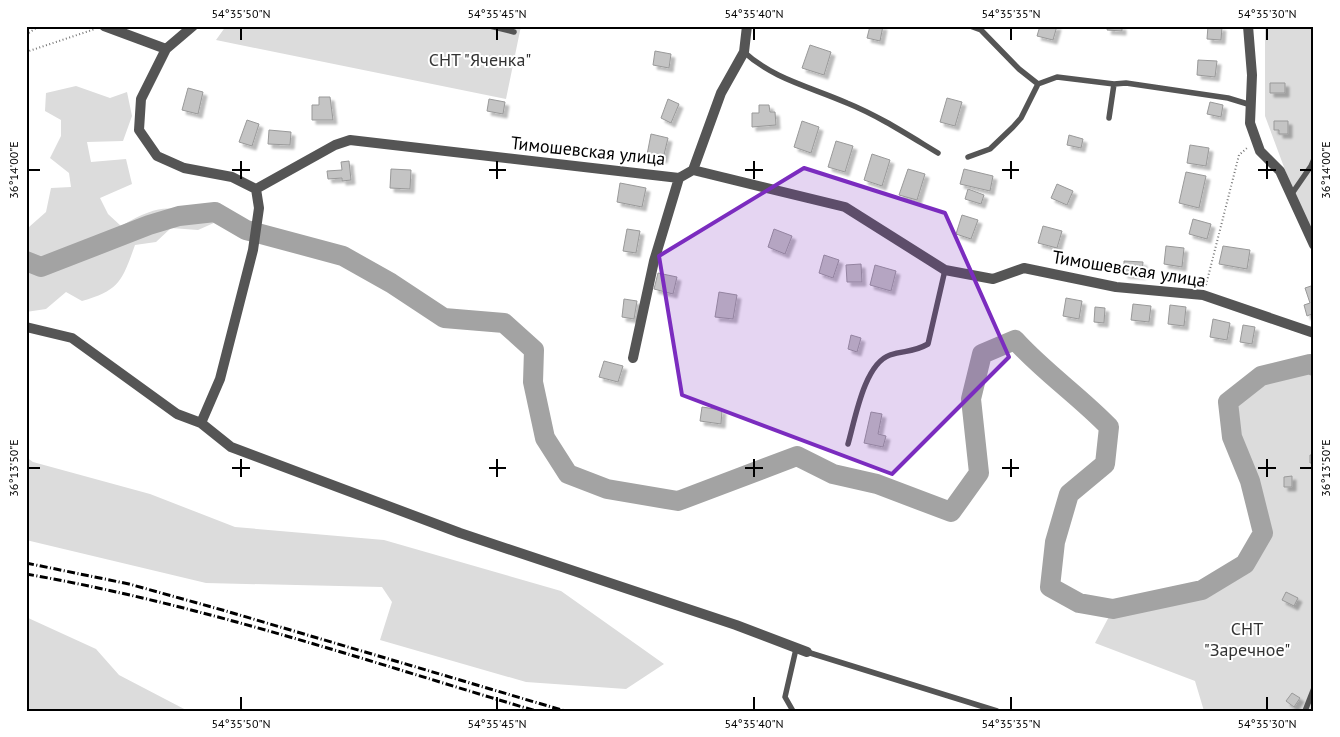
<svg xmlns="http://www.w3.org/2000/svg" width="1340" height="737" font-family="'PT Sans',sans-serif">
  <style>
    .green { fill: #dcdcdc }
    .lines { fill: none; stroke-linecap: round; stroke-linejoin: round }
    .river { stroke: #a3a3a3; stroke-width: 20 }
    .building { fill: #c4c4c4; stroke: #999; filter: url(#shadow) }
    .path { stroke: #777; stroke-width: 2; stroke-dasharray: 1 2.5; stroke-linecap: butt }
    .service { stroke: #555; stroke-width: 5.5 }
    .minor { stroke: #555; stroke-width: 10 }
    .rail { stroke: #000; stroke-width: 3; stroke-dasharray: 8 2.5 1 2.5; stroke-linecap: butt }
    .marked { fill: #7b2cbf; fill-opacity: 0.2; stroke: #7b2cbf; stroke-width: 4; stroke-linejoin: round }
    .ticks { fill: none; stroke: #000; stroke-width: 2 }
    .labels { text-anchor: middle; stroke-width: 4; stroke-linejoin: round; paint-order: stroke }
    .park-label { font-size: 18px; fill: #333; stroke: #fff }
    .street-label { font-size: 18px; fill: #000; stroke: #fff }
    .neatline { fill: none; stroke: #000; stroke-width: 2 }
    .ticks-label { font-size: 12px; text-anchor: middle; fill: #000 }
  </style>
  <defs>
    <filter id="shadow"><feDropShadow dx="4" dy="4" stdDeviation="1" flood-color="#0004"/></filter>
  </defs>
  <rect width="100%" height="100%" fill="#fff"/>
  <path class="green" d="M226 26H521L506 99 216 40Z
    M1265 26H1314V248L1265 116Z
    M76 86 110 98 127 92 132 116 123 141 87 142 91 162 126 159 132 184 100 198 108 214 121 226C163 202 172 205 216 222L198 230 171 228 156 242 135 245C122 281 120 290 82 301L66 292 46 309 26 312V225L29 227 46 212 51 188 71 187 69 173 50 158 61 136V120L45 111 46 93Z
    M1310 364 1314 368V711H1204L1195 681 1095 643 1113 609 1202 590 1245 564 1263 533 1250 482 1232 437 1228 402 1261 376Z
    M26 457 33 462 150 494 235 527 384 540 561 591 664 664 626 689 526 682 380 640 392 602 382 587 206 583 26 540Z
    M26 617 96 649 119 675 188 711H26Z"/>
  <g class="lines">
    <path class="river" d="M26 261 41 267 149 225 179 216 215 212 246 230 343 256 391 283 444 318 504 323 534 350 533 382 545 438 568 474 607 489 678 501 797 456 833 474 877 484 951 512 979 473 971 399 982 354 1015 340C1044 372 1079 396 1109 427L1105 464 1069 494 1055 542 1050 587 1079 603 1113 609 1202 590 1245 564 1263 533 1250 481 1232 437 1228 402 1261 376 1310 364 1314 366"/>
  </g>
  <path class="building" d="M870 26H883L880 41 867 38Z
    M1040 26H1057L1053 40 1037 36Z
    M1108 26H1122V31L1107 30Z
    M1208 26 1222 27 1221 40 1207 39Z
    M810 45 831 52 824 75 802 68Z
    M655 51 671 54 669 68 653 65Z
    M1198 60 1217 61 1215 77 1197 75Z
    M1270 83H1285V93H1270Z
    M188 88 203 92 198 114 182 110Z
    M319 97H330L333 120H312V105H319Z
    M947 98 962 102 955 126 940 122Z
    M489 99 505 102 503 114 487 111Z
    M668 99 679 104 671 123 661 118Z
    M1210 102 1223 105 1221 117 1207 114Z
    M759 105H769L770 112H775L776 125 752 127V113H759Z
    M247 120 259 124 252 146 239 142Z
    M802 121 819 127 811 153 794 147Z
    M1274 121H1288V134H1279V130H1274Z
    M269 130 291 132 290 145 268 144Z
    M651 134 668 138 663 159 647 155Z
    M1069 135 1083 139 1081 148 1067 145Z
    M836 141 853 146 845 172 828 167Z
    M1190 145 1209 148 1206 166 1187 163Z
    M872 154 890 160 882 186 864 180Z
    M349 161 351 180 342 181V178L328 179 327 171 342 170 341 162Z
    M391 169 411 170 410 189 390 188Z
    M908 169 925 174 917 200 899 195Z
    M964 169 993 176 990 191 960 184Z
    M1186 172 1206 176 1199 208 1179 203Z
    M620 183 646 188 642 207 617 202Z
    M1057 184 1073 191 1067 205 1051 198Z
    M968 189 984 195 981 204 965 199Z
    M962 215 978 220 971 239 956 234Z
    M1193 219 1211 224 1207 239 1189 234Z
    M1043 226 1062 231 1057 248 1038 243Z
    M627 229 640 231 636 253 623 251Z
    M774 229 792 236 785 254 768 247Z
    M1166 246 1184 248 1182 267 1164 264Z
    M1223 246 1250 250 1247 269 1219 264Z
    M824 255 839 260 833 278 819 273Z
    M1124 261 1143 262 1142 275 1124 274Z
    M861 264 862 282H847L846 265Z
    M875 265 896 271 891 291 870 285Z
    M658 273 677 277 673 294 654 289Z
    M1314 285V313L1307 316 1304 305 1310 303 1305 288Z
    M719 292 737 295 733 319 715 317Z
    M1066 298 1082 301 1079 319 1063 316Z
    M624 299 637 301 634 319 622 317Z
    M1133 304 1151 306 1149 322 1131 320Z
    M1170 305 1186 307 1184 326 1168 324Z
    M1095 307 1105 308 1104 323 1094 322Z
    M1213 319 1230 323 1227 340 1210 337Z
    M1243 325 1255 327 1252 344 1240 342Z
    M851 335 861 338 857 352 848 349Z
    M604 361 623 366 618 382 599 377Z
    M702 407 722 410 721 424 700 421Z
    M871 412 882 414 878 434 886 436 883 447 864 443Z
    M1310 455H1314V467L1313 463H1310Z
    M1292 476V487H1284V477Z
    M1286 592 1298 598 1294 606 1282 600Z
    M1292 693 1300 698 1294 707 1286 701Z"/>
  <g class="lines">
    <path class="path" d="M26 35 39 26
      M26 52 95 29
      M1206 285 1239 155 1247 148"/>
    <path class="service" d="M490 26 514 32
      M970 26 981 30 1019 69 1038 84
      M744 52C773 79 811 87 847 103 879 116 908 135 938 153
      M1109 118 1114 84 1126 83 1228 98 1251 105
      M968 157 990 149 1013 127 1021 118 1038 84 1057 77 1114 84
      M1291 195 1311 166 1314 159
      M848 444C855 420 864 364 890 355 905 350 912 353 928 344L945 270
      M807 652 997 711
      M793 711 785 697 796 649
      M1305 711 1314 688"/>
    <path class="minor" d="M104 26 166 49
      M193 26 166 49 141 99 139 130 157 156 184 168 232 177 256 189 259 208 253 250 220 379 201 423
      M1248 26 1252 75 1250 123 1260 151 1280 171 1314 245
      M693 170 721 93 744 52 747 26
      M256 189 335 145 350 140 679 178 693 170 845 207 945 270 993 279 1024 268 1116 287 1203 295 1314 333
      M26 327 72 338 177 414 201 423 231 447 460 533 736 625 807 652
      M633 358 654 261 679 178"/>
    <path class="rail" d="M26 563 129 584 226 611 565 711
      M26 574C200 604 367 661 536 711"/>
  </g>
  <path class="marked" d="M804 168 945 213 1009 357 892 474 682 395 659 256Z"/>
  <path class="ticks" d="M241 28V40M497 28V40M754 28V40M1011 28V40M1267 28V40M241 161V179M497 161V179M754 161V179M1011 161V179M1267 161V179M28 170H40M232 170H250M489 170H506M745 170H763M1002 170H1019M1258 170H1276M1300 170H1312M241 459V477M497 459V477M754 459V477M1011 459V477M1267 459V477M28 468H40M232 468H250M489 468H506M745 468H763M1002 468H1019M1258 468H1276M1300 468H1312M241 697V710M497 697V710M754 697V710M1011 697V710M1267 697V710"/>
  <g class="labels">
    <g class="park-label">
      <text x="480" y="66">СНТ "Яченка"</text>
      <text x="1247" y="635">СНТ<tspan x="1247" dy="21">"Заречное"</tspan></text>
    </g>
    <g class="street-label">
      <text transform="translate(588 151) rotate(6)" y="6">Тимошевская улица</text>
      <text transform="translate(1129 269) rotate(9)" y="6">Тимошевская улица</text>
    </g>
  </g>
  <rect width="1340" height="737" fill="none" stroke="#ffffff" stroke-width="55"/>
  <rect x="28" y="28" width="1284" height="682" class="neatline"/>
  <g class="ticks-label">
    <text x="241" y="18">54°35'50"N</text>
    <text x="497" y="18">54°35'45"N</text>
    <text x="754" y="18">54°35'40"N</text>
    <text x="1011" y="18">54°35'35"N</text>
    <text x="1267" y="18">54°35'30"N</text>
    <text transform="translate(1326 170) rotate(-90)" y="4">36°14'00"E</text>
    <text transform="translate(14 170) rotate(-90)" y="4">36°14'00"E</text>
    <text transform="translate(1326 468) rotate(-90)" y="4">36°13'50"E</text>
    <text transform="translate(14 468) rotate(-90)" y="4">36°13'50"E</text>
    <text x="241" y="728">54°35'50"N</text>
    <text x="497" y="728">54°35'45"N</text>
    <text x="754" y="728">54°35'40"N</text>
    <text x="1011" y="728">54°35'35"N</text>
    <text x="1267" y="728">54°35'30"N</text>
  </g>
</svg>
